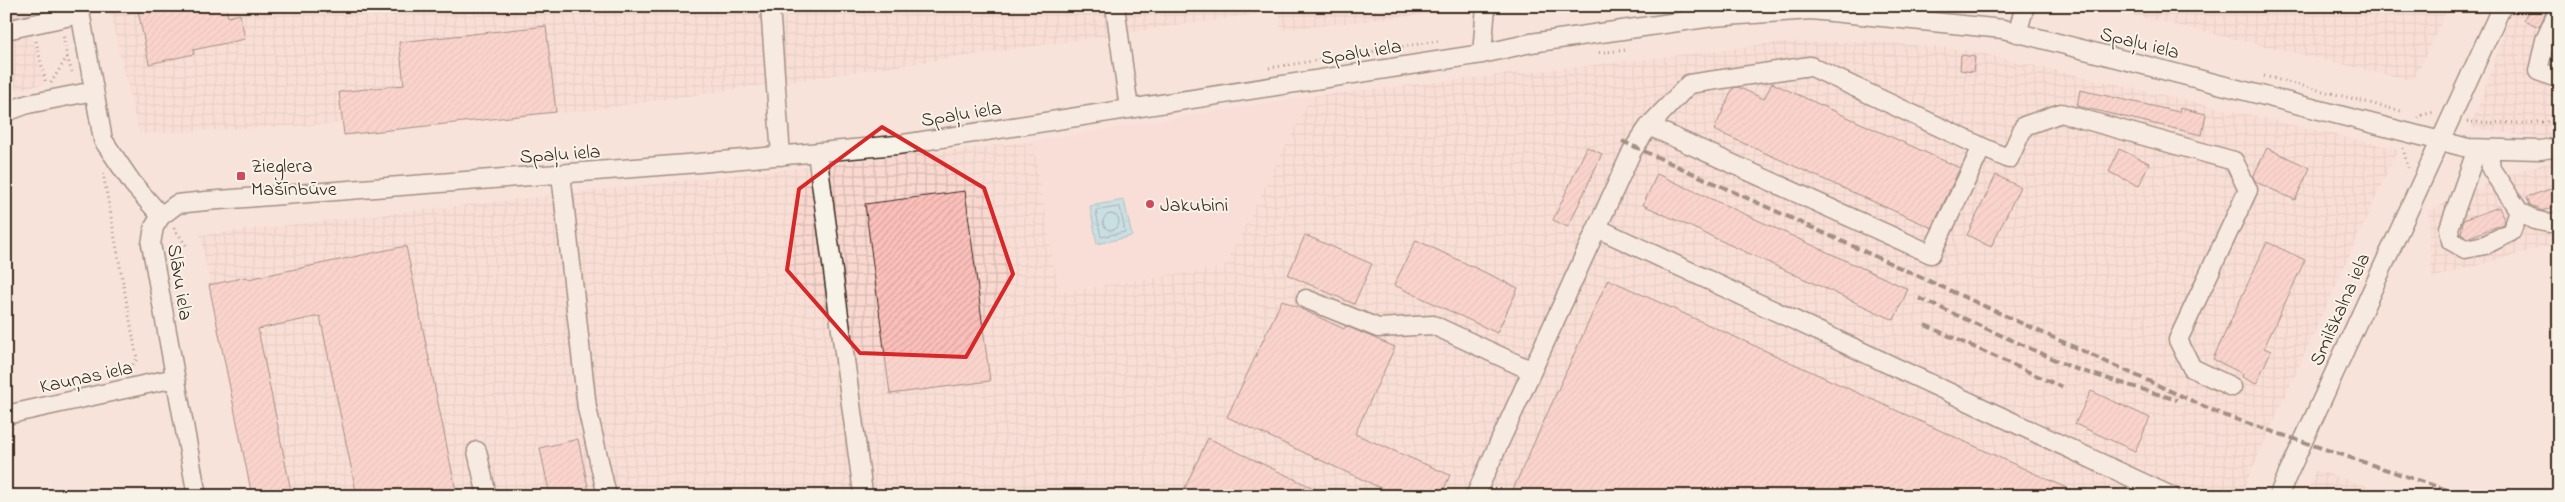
<svg xmlns="http://www.w3.org/2000/svg" width="2565" height="502" font-family="'Indie Flower',sans-serif">
  <style>
    .built { fill: #f9d8d0 }
    .industrial { fill: url(#industrial-grid) }
    .water { fill: url(#water-ripples); stroke: #6d949c }
    .lines { fill: none; stroke-linecap: round; stroke-linejoin: round }
    .shore { stroke: #5d7072; stroke-width: 1 }
    .building { fill: url(#building-hatch); stroke: #3b2a1e }
    .minor-casing { stroke: #3b2a1e; stroke-width: 21 }
    .path { stroke: #3b2a1e; stroke-width: 3; stroke-dasharray: 1 4; stroke-linecap: butt }
    .minor { stroke: #f7f3e8; stroke-width: 18 }
    .rail { stroke: #3b2a1e; stroke-width: 4; stroke-dasharray: 8 4; stroke-linecap: butt }
    .marked { fill: none; stroke: #d62828; stroke-width: 4; stroke-linejoin: round }
    .poi-dot { fill: #d1495b; stroke: #f7f3e8; stroke-width: 2 }
    .labels { text-anchor: middle; stroke-width: 4; stroke-linejoin: round; paint-order: stroke }
    .street-label { font-size: 20px; fill: #3b2a1e; stroke: #f7f3e8 }
    .poi-label { font-size: 20px; fill: #3b2a1e; stroke: #f7f3e8; text-anchor: start }
  </style>
  <defs>
    <pattern id="industrial-grid" width="8" height="8" patternUnits="userSpaceOnUse" patternTransform="scale(1.25)"><rect width="8" height="8" fill="#f9d8d0"/><path d="M0 4h8M4 0v8" fill="none" stroke="#d6bab2"/></pattern>
    <pattern id="water-ripples" width="26" height="14" patternUnits="userSpaceOnUse" patternTransform="scale(1.25)"><rect width="26" height="14" fill="#8fdaf0"/><path d="M2 4q2-2 4 0t4 0M15 11q2-2 4 0t4 0" fill="none" stroke="#7cbbcd"/></pattern>
    <pattern id="building-hatch" width="6" height="6" patternUnits="userSpaceOnUse" patternTransform="scale(1.25)"><rect width="6" height="6" fill="#fbbfba"/><path d="M-1 1l2-2M0 6l6-6M5 7l2-2" fill="none" stroke="#d8a49f"/></pattern>
  </defs>
  <rect width="100%" height="100%" fill="#f8e3da"/>
  <filter id="ink" filterUnits="userSpaceOnUse"><feTurbulence type="fractalNoise" baseFrequency=".02" numOctaves="2"/><feDisplacementMap in="SourceGraphic" scale="10" xChannelSelector="R" yChannelSelector="G"/><feConvolveMatrix kernelMatrix="1 2 1 2 8 2 1 2 1" color-interpolation-filters="sRGB"/></filter>
  <g filter="url(#ink)">
    <path class="built" d="M1311 96 1224 267 1059 292 1033 141Z"/>
    <path class="industrial" d="M6 6H25L44 84 6 92Z
      M108 6H1503L1281 30 1279 11 578 112 139 134Z
      M2094 6H2449L2413 81Z
      M2513 6H2559V137L2549 140 2471 128Z
      M1871 41 1967 50 2398 149 2240 496H253L200 235 1033 141 1059 292 1224 267 1311 96 1655 58 1773 43Z
      M2559 158V243L2432 278 2428 211 2499 178Z
      M2316 470 2399 496H2304Z"/>
    <path class="water" d="M1124 200 1132 236 1097 244 1090 206Z"/>
    <g class="lines">
      <path class="shore" d="M1120 207 1125 232 1101 237 1096 211Z
        M1103 222a8 8 0 1 1 16 0a8 8 0 1 1-16 0Z"/>
    </g>
    <path class="building" d="M137 6H226L228 17 240 14 245 39 193 50 194 54 149 64Z
      M2530 6H2549L2539 27 2524 20Z
      M546 26 556 112 344 135 339 92 404 85 399 42Z
      M1961 55 1975 57 1973 72 1960 70Z
      M1772 83 1960 168 1932 228 1714 130 1733 88 1738 87 1764 99Z
      M2080 90 2179 112 2180 108 2206 114 2202 135 2077 106Z
      M1587 147 1602 154 1568 227 1553 220Z
      M2267 148 2310 168 2295 200 2256 182 2253 177Z
      M2119 149 2149 163 2139 186 2109 172Z
      M1657 174 1908 289 1894 320 1643 205Z
      M1996 175 2020 187 1991 247 1967 235Z
      M2559 186V205L2542 211 2530 205 2527 197Z
      M965 191 990 381 890 394 865 204Z
      M2499 207 2504 219 2503 224 2467 238 2461 234 2463 220Z
      M1305 235 1372 264 1354 304 1288 275Z
      M1416 240 1518 288 1497 333 1394 285Z
      M2267 242 2305 260 2264 348 2271 351 2256 384 2242 377 2243 374 2213 359Z
      M406 246 457 496H357L320 316 258 329 292 496H252L209 285 247 277 248 279Z
      M1608 279 2084 496H1510Z
      M1282 300 1344 329 1346 326 1395 347 1355 434 1450 475 1441 496H1398L1227 417Z
      M2091 391 2150 418 2135 451 2075 424Z
      M1208 438 1330 496H1181Z
      M578 439 590 496H550L540 448Z"/>
    <g class="lines">
      <defs>
        <path id="minor" d="M79 6 103 140 133 184 161 216 154 227 151 244 197 496
          M770 6 781 156
          M1115 6 1129 109
          M2559 9 2545 40 2538 71 2559 79
          M6 30 80 14
          M2017 33 2025 6
          M1482 54 1486 6
          M6 112 28 104 94 91
          M1649 126 1931 254 1982 147 2009 159 2024 126 2061 113 2234 161 2248 190 2178 340 2192 368 2232 387
          M2477 149 2449 228 2451 241 2465 249 2485 245 2511 232 2519 211
          M2489 149 2491 169 2519 211 2534 220 2549 223 2559 221
          M817 153 863 493
          M561 174 587 408 607 496
          M161 216 177 204 206 201 699 163 897 145 1482 54 1531 43 1713 17 1811 10 2003 29 2468 148 2540 150 2559 147
          M1597 228 2171 496
          M1306 299 1378 328 1433 325 1532 371
          M6 415 175 378
          M477 451 487 496
          M1475 496 1632 151 1649 126 1689 84 1810 66 1982 147
          M2278 496 2502 6"/>
      </defs>
      <use href="#minor" class="minor-casing"/>
      <path class="path" d="M1972 6 1981 7
        M36 41 46 84
        M1594 53 1628 50
        M67 57 72 72
        M1269 68 1438 41
        M2264 76 2401 111
        M51 83 67 57 63 34
        M2418 118 2419 116 2434 112
        M2467 122 2521 123 2559 121
        M2403 148 2408 168
        M103 173 137 359 129 370
        M174 228 188 248"/>
      <use href="#minor" class="minor"/>
      <path class="rail" d="M1622 141 2223 415 2465 496
        M1919 298 2073 368 2177 400
        M1925 325 2062 387"/>
    </g>
  </g>
  <path d="M0 0H2565V502H0ZM882 127 984 188 1013 274 966 357 860 353 787 270 799 189Z" fill="#f8e3da" fill-opacity=".55" fill-rule="evenodd"/>
  <path class="marked" d="M882 127 984 188 1013 274 966 357 860 353 787 270 799 189Z"/>
  <g class="poi-dot">
    <rect x="236" y="171" width="10" height="10" rx="2.5"/>
    <circle cx="1150" cy="204" r="5"/>
  </g>
  <g class="labels">
    <g class="street-label">
      <text transform="translate(2140 42) rotate(14)" y="7">Spaļu iela</text>
      <text transform="translate(1361 51) rotate(-9)" y="7">Spaļu iela</text>
      <text transform="translate(961 113) rotate(-9)" y="7">Spaļu iela</text>
      <text transform="translate(560 153) rotate(-4)" y="7">Spaļu iela</text>
      <text transform="translate(181 282) rotate(81)" y="7">Slāvu iela</text>
      <text transform="translate(2339 309) rotate(-66)" y="7">Smilškalna iela</text>
      <text transform="translate(86 376) rotate(-12)" y="7">Kauņas iela</text>
    </g>
    <g class="poi-label">
      <text x="251" y="172">Zieglera<tspan x="251" dy="23">Mašīnbūve</tspan></text>
      <text x="1160" y="211">Jakubini</text>
    </g>
  </g>
  <rect width="2565" height="502" fill="none" stroke="#f7f3e8" stroke-width="25"/>
  <rect x="12" y="12" width="2540" height="477" fill="none" stroke="#3b2a1e" stroke-width="2" filter="url(#ink)"/>
</svg>
